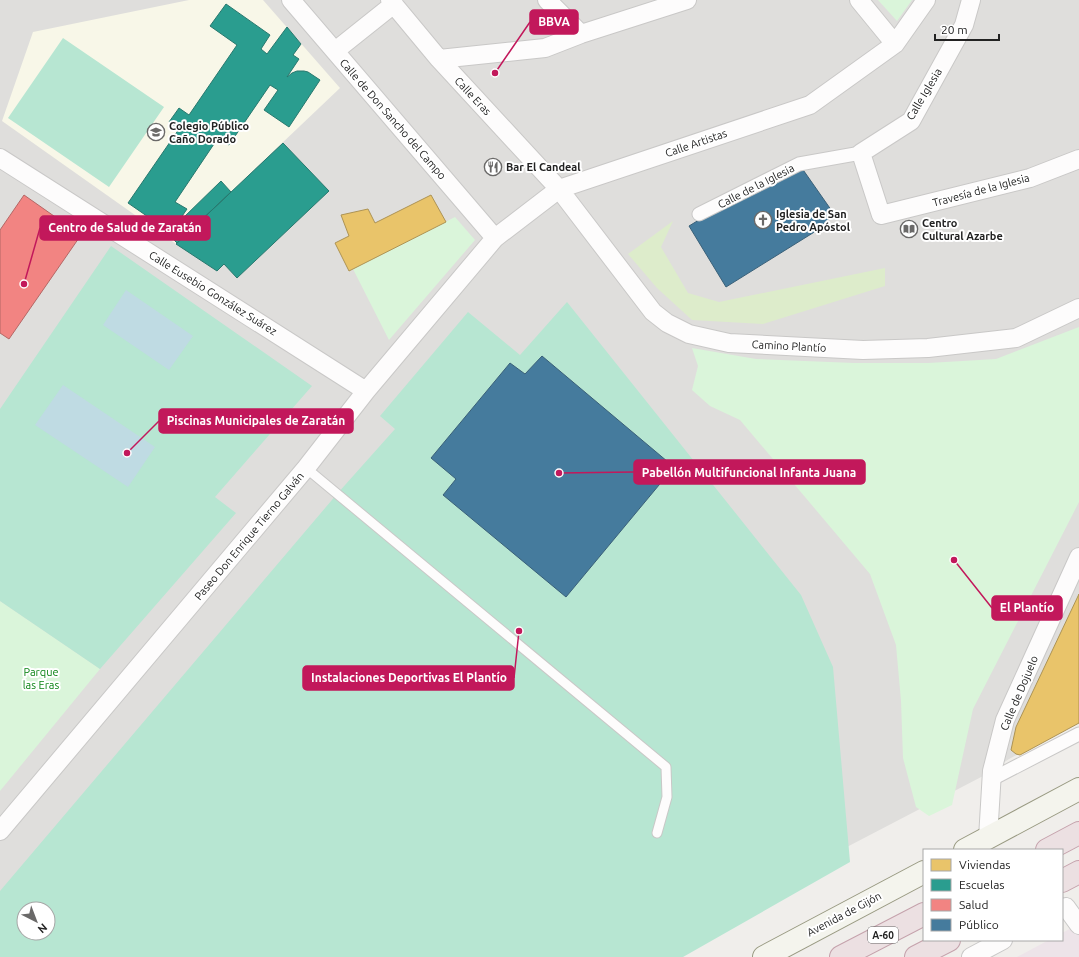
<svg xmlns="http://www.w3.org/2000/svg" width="1079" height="957" font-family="Ubuntu,sans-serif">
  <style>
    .residential { fill: #dfdedc; fill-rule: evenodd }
    .industrial { fill: #ede4e9 }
    .education { fill: #f8f7e8 }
    .grass { fill: #ddeccb }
    .park { fill: #daf5da }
    .pitch { fill: #b7e6d2; fill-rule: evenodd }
    .water { fill: #bfdbe3 }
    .homes { fill: #e9c46a; stroke: #ad9354 }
    .schools { fill: #2a9d8f; stroke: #28786e }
    .health { fill: #f28482; stroke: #b46765 }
    .public { fill: #457b9d; stroke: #3a6078 }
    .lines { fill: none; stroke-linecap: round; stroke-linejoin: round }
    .service-casing { stroke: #c9c8c7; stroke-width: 11 }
    .pedestrian-casing { stroke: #c9c8c7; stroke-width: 15 }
    .minor-casing { stroke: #c9c8c7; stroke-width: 20 }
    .secondary-casing { stroke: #999a82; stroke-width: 24 }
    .motorway-casing { stroke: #c5a2ac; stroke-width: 24 }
    .service { stroke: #fdfcfc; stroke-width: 9 }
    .pedestrian { stroke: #fdfcfc; stroke-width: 13 }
    .minor { stroke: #fdfcfc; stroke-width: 18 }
    .secondary { stroke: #f4f4ed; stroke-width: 22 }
    .motorway { stroke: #ece0e2; stroke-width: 22 }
    .labels { text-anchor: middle; stroke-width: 4; stroke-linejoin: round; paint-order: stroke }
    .shield { fill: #fff; stroke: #646464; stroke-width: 1 }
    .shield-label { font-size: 10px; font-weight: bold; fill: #222 }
    .street-label { font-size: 11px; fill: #222; stroke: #fff }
    .poi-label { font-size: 11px; font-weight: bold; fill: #222; stroke: #fff; text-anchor: start }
    .park-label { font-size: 11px; fill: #0c8416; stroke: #fff }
    .leader { fill: none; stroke: #c2185b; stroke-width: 1.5 }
    .callout-dot { fill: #c2185b; stroke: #fff; stroke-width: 1.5 }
    .callout { fill: #c2185b; stroke: #c2185b; stroke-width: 1.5 }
    .callout-label { font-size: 12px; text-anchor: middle; font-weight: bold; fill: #fff }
  </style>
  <rect width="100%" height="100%" fill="#f0eeeb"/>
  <path class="residential" d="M0 0H1079V723L1009 759 985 775 636 957H0ZM24 909H48V933H24Z"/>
  <path class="industrial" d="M1079 924V957H1017L1049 940H1062V933Z"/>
  <path class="education" d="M189 0H263L340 88 176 244 2 121 33 32Z"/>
  <path class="grass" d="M673 221 661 247 688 293 719 302 885 268V286L763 324 692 320 657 288 628 254Z"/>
  <path class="park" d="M878 0H912L897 21Z
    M455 217 475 240 389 340 353 269Z
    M1079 327V502L973 709 952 805 929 816 916 807 903 758 901 701 896 645 870 574 740 420 710 406 692 390 698 366 692 348 756 359 854 363H928L996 359Z
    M0 601 100 669 0 791Z"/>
  <path class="pitch" d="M63 38 164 107 109 187 8 118Z
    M111 246 312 386 215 497 236 513 100 669 0 601V409Z
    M567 302 801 595 833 667 850 862 683 957H0V891L337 494 395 429 380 416 468 312 520 355ZM24 909H48V933H24Z"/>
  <path class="water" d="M126 290 193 336 169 370 103 325Z
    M63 385 155 447 128 487 35 425Z"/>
  <path class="homes" d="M431 195 446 222 349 271 335 243 349 236 341 215 368 209 375 223Z
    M1079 594V723L1020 755 1016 754 1011 750 1016 727Z"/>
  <path class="schools" d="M226 4 270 35 261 49 267 54 287 27 301 44 293 55 299 59 287 77 292 73 297 71H304L308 72 320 80 289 127 264 110 278 90 270 85 229 145 218 138 175 202 187 209 167 238 150 226 154 221 128 203 179 129 169 122 179 108 189 115 237 45 210 26Z
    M283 143 329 191 237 278 224 264 217 271 176 244Z
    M221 181 231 192 177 243 170 236 185 222 182 219Z"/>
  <path class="health" d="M24 195 81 235 9 339 0 333V230Z"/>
  <path class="public" d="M799 164 834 214 816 231 726 287 689 226 750 189Z
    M542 356 674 467 566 597 443 495 456 479 431 458 510 363 525 374Z"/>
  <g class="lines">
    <defs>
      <path id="service" d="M306 468 666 767 667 797 657 833"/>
      <path id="pedestrian" d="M699 214 799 164 861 153
        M992 779 1079 734"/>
      <path id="minor" d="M291 0 495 238
        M390 0 439 59 559 189 653 312 667 323 689 334 729 343 863 350 928 348 1016 338 1079 308
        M547 0 581 34
        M859 0 895 44
        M971 0 964 25 911 121 861 153 881 215 1030 178 1079 159
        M335 51 394 4
        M439 59 545 48 581 34 687 0
        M0 158 366 391
        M0 831 306 468 366 391 495 238 559 189 810 105 895 44 926 0
        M988 838 992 771 1005 720 1079 557
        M1066 907 1079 925
        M971 957 1003 940"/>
      <path id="secondary" d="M965 850 1079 789
        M764 957 924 872"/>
      <path id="motorway" d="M1047 850 1079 833
        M1062 881 1079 872
        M841 957 924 914
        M916 957 949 940"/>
    </defs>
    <use href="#service" class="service-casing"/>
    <use href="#pedestrian" class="pedestrian-casing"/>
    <use href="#minor" class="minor-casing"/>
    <use href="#secondary" class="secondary-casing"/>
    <use href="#motorway" class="motorway-casing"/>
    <use href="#service" class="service"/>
    <use href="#pedestrian" class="pedestrian"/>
    <use href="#minor" class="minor"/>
    <use href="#secondary" class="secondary"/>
    <use href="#motorway" class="motorway"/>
  </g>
  <defs>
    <symbol id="school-ring" viewBox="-11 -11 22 22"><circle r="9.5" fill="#fff" stroke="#6a6968" stroke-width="1.5"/><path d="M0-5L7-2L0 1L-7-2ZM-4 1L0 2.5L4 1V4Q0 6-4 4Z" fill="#6a6968"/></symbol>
    <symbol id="restaurant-ring" viewBox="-11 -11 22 22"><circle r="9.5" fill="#fff" stroke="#6a6968" stroke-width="1.5"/><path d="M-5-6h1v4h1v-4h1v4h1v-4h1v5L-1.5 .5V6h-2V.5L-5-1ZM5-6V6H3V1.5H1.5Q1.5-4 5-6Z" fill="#6a6968"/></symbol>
    <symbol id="church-ring" viewBox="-11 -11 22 22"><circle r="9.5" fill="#fff" stroke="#6a6968" stroke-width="1.5"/><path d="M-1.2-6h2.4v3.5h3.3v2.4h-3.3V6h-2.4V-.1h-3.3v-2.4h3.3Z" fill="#6a6968"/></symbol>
    <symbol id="library-ring" viewBox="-11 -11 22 22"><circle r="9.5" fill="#fff" stroke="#6a6968" stroke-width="1.5"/><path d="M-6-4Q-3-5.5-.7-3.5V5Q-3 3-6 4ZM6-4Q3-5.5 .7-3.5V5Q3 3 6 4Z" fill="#6a6968"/></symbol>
  </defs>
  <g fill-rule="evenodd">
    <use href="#school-ring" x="146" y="122" width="20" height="20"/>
    <use href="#restaurant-ring" x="483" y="157" width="20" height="20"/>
    <use href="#church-ring" x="753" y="210" width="20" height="20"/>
    <use href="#library-ring" x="899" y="219" width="20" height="20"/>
  </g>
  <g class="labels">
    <rect class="shield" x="868" y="927" width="30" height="16" rx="3"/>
    <g class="shield-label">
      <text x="883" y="939">A-60</text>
    </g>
    <g class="street-label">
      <text transform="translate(924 94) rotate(-59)" y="4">Calle Iglesia</text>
      <text transform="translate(473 96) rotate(47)" y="4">Calle Eras</text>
      <text transform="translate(393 119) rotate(49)" y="4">Calle de Don Sancho del Campo</text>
      <text transform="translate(696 143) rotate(-19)" y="4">Calle Artistas</text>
      <text transform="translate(756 186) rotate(-27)" y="4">Calle de la Iglesia</text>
      <text transform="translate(981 190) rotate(-15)" y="4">Travesía de la Iglesia</text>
      <text transform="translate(213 293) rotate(32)" y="4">Calle Eusebio González Suárez</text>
      <text transform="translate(789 346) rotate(3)" y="4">Camino Plantío</text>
      <text transform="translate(249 536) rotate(-50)" y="4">Paseo Don Enrique Tierno Galván</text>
      <text transform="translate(1019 693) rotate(-67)" y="4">Calle de Dojuelo</text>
      <text transform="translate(844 914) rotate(-28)" y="4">Avenida de Gijón</text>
    </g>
    <g class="poi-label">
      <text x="169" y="130">Colegio Público<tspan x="169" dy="13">Caño Dorado</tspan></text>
      <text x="506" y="171">Bar El Candeal</text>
      <text x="776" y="218">Iglesia de San<tspan x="776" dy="13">Pedro Apóstol</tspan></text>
      <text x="922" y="227">Centro<tspan x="922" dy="13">Cultural Azarbe</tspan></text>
    </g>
    <g class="park-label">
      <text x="41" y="676">Parque<tspan x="41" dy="13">las Eras</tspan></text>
    </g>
  </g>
  <path class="leader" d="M495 73L530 22M24 284L40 228M127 453L159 421M559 473L634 472M954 560L992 608M519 631L514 678"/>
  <g class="callout-dot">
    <circle cx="495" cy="73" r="4"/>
    <circle cx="24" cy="284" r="4"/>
    <circle cx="127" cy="453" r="4"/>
    <circle cx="559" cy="473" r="4"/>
    <circle cx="954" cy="560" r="4"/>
    <circle cx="519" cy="631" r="4"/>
  </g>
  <g class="callout">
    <rect x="530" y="10" width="48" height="24" rx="4"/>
    <rect x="40" y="216" width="170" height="24" rx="4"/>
    <rect x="159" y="409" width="194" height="24" rx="4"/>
    <rect x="634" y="460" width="231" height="24" rx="4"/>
    <rect x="992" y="596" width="70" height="24" rx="4"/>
    <rect x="303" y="666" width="211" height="24" rx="4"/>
  </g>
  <g class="callout-label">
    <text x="554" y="26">BBVA</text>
    <text x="125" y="232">Centro de Salud de Zaratán</text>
    <text x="256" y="425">Piscinas Municipales de Zaratán</text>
    <text x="749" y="477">Pabellón Multifuncional Infanta Juana</text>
    <text x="1027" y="612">El Plantío</text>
    <text x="409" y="682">Instalaciones Deportivas El Plantío</text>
  </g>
  <rect x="923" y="849" width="140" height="92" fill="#ffffff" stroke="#a7a7a7"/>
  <rect x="931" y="859" width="20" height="12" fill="#e9c46a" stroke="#a7a7a7"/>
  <text x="959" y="869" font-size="12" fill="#222222">Viviendas</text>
  <rect x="931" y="879" width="20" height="12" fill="#2a9d8f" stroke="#a7a7a7"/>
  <text x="959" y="889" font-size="12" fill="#222222">Escuelas</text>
  <rect x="931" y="899" width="20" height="12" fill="#f28482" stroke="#a7a7a7"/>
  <text x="959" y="909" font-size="12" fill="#222222">Salud</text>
  <rect x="931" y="919" width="20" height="12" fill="#457b9d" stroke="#a7a7a7"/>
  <text x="959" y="929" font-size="12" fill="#222222">Público</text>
  <g transform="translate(36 921) rotate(138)"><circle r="19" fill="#ffffff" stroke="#a7a7a7"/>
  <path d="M0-3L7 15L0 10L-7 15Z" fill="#6a6968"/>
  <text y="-6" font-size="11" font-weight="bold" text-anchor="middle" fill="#222222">N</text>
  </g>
  <path d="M935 34v6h64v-6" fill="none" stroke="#222222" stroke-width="2"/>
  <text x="941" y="34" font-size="12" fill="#222222" stroke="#ffffff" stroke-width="3" paint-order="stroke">20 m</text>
</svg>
